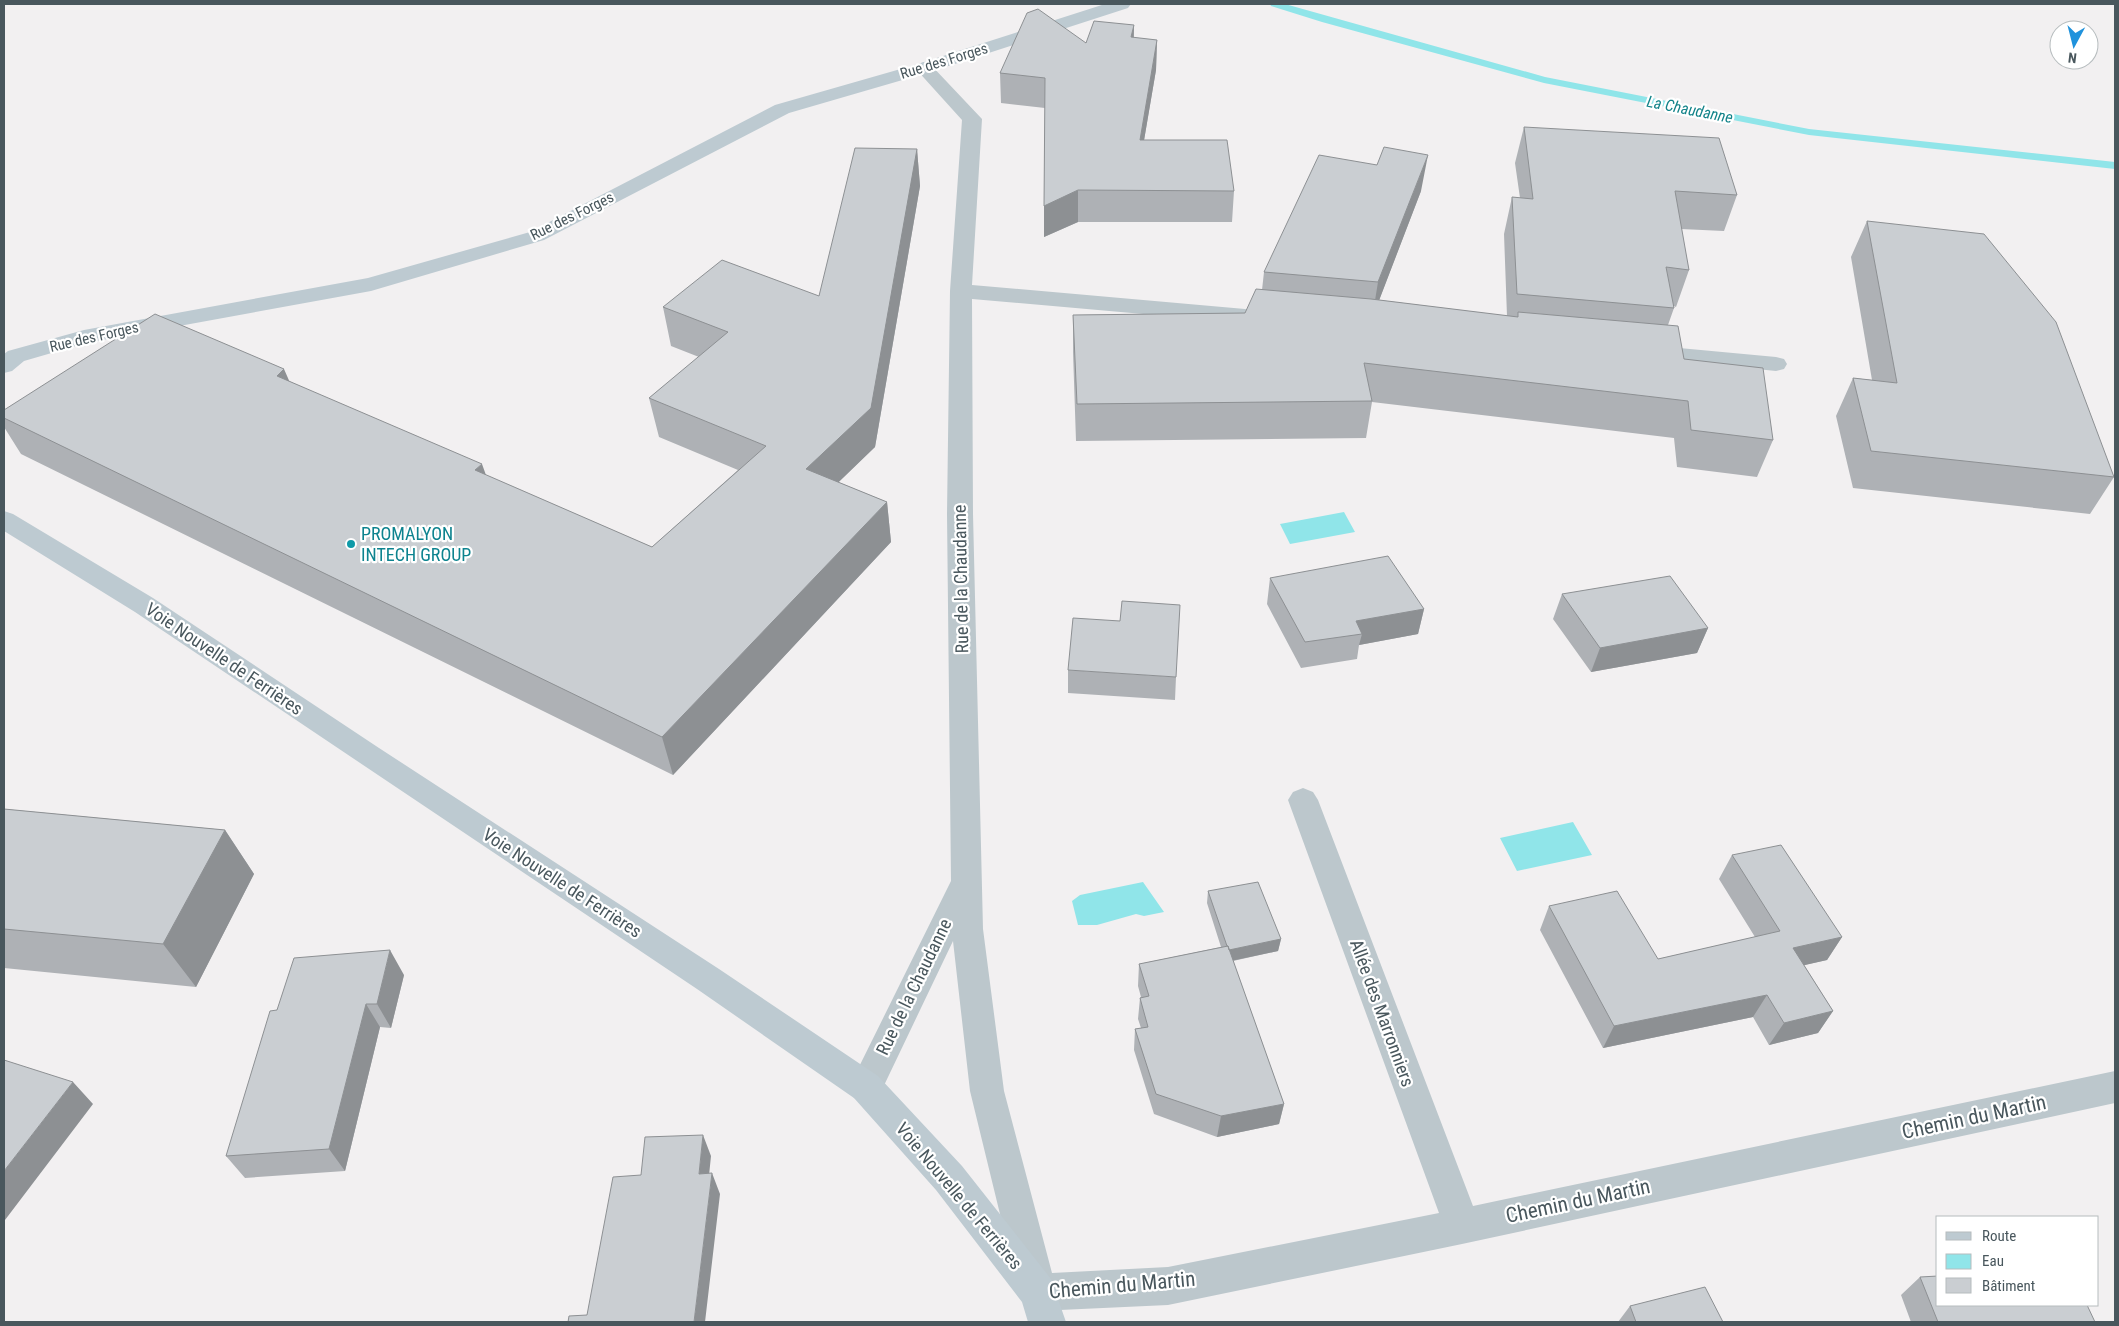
<svg xmlns="http://www.w3.org/2000/svg" width="2119" height="1326" font-family="'Roboto Condensed',sans-serif">
  <style>
    .water { fill: #90e5e9 }
    .lines { fill: none; stroke-linecap: round; stroke-linejoin: round }
    .stream { fill: #90e5e9; fill-rule: evenodd }
    .street { fill: #bcc7cc; fill-rule: evenodd }
    .secondary { fill: #bdcad1; fill-rule: evenodd }
    .wall { fill: #aeb1b5 }
    .shaded-wall { fill: #8d9093 }
    .building { fill: #caced2; stroke: #8d9093 }
    .culture-dot { fill: #0f9aa8; stroke: #fff; stroke-width: 2 }
    .labels { text-anchor: middle; stroke-width: 4.5; stroke-linejoin: round; paint-order: stroke }
    .far-street-label { font-size: 15px; fill: #49575d; stroke: #fff }
    .far-water-label { font-size: 16px; font-style: italic; fill: #128389; stroke: #fff }
    .culture-label { font-size: 18px; fill: #0d838f; stroke: #fff; text-anchor: start }
    .street-label { font-size: 18px; fill: #49575d; stroke: #fff }
    .near-street-label { font-size: 21px; fill: #49575d; stroke: #fff }
  </style>
  <rect width="100%" height="100%" fill="#f2f0f1"/>
  <path class="water" d="M1344 512 1355 532 1290 544 1280 524Z
    M1573 822 1592 855 1517 871 1500 838Z
    M1143 882 1164 912 1144 916 1136 914 1097 925H1078L1072 901 1080 895Z"/>
  <g class="lines">
    <path class="stream" d="M1270 4H1285L1545 77 1809 129 2115 162V169L1809 135 1544 83 1322 22 1271 6Z"/>
    <path class="street" d="M924 62 930 64 982 119 972 285 1245 309 1253 311 1256 316 1253 321 1245 323 972 299 973 514 983 929 1004 1091 1052 1273 1168 1267 1439 1213 1288 800 1293 792 1303 788 1313 792 1318 800 1473 1206 2115 1071V1103L1462 1244 1168 1305 1038 1311 1025 1305 1019 1292 970 1091 953 941 878 1098 866 1103 854 1098 849 1087 951 881 947 514 950 291 962 120 915 68 918 64Z
      M1647 345 1776 357 1784 359 1787 364 1784 369 1776 371 1639 357 1636 352 1639 347Z"/>
    <path class="secondary" d="M1105 4H1131L1128 8 930 72 789 113 544 240 371 291 86 343 24 361 12 371 4 373V354L8 351 84 330 368 278 530 232 775 105 918 64Z
      M4 511 13 514 153 598 379 748 719 969 878 1076 962 1166 1051 1279 1066 1322H1028L1022 1302 936 1190 854 1098 697 989 135 612 4 531Z"/>
  </g>
  <path class="wall" d="M1134 25V38L1157 40 1156 70 1144 140 1234 191 1232 222H1078L1044 237 1045 108 1001 103 1000 73Z
    M1524 127 1737 195 1724 231 1681 229 1689 270 1676 307 1674 306V308L1668 325 1684 359 1773 440 1757 477 1677 467 1674 438 1372 402 1366 438 1076 441 1073 352V315L1245 313 1262 290 1264 272 1421 191 1379 300 1507 316 1504 234 1512 197 1520 198 1515 163Z
    M917 149 920 186 875 447 838 482 887 502 891 542 673 775 21 454 4 427V410L289 381 485 475 652 547 738 470 659 437 649 398 699 357 671 346 663 307 819 296Z
    M1867 221 2114 477 2090 514 1853 488 1836 416 1853 378 1872 380 1851 257Z
    M1270 578 1424 609 1418 634 1359 645 1357 659 1301 668 1267 604Z
    M1562 594 1708 628 1697 653 1591 672 1553 619Z
    M1068 670 1176 677 1175 700 1068 693Z
    M4 809 225 830 254 874 196 987 4 968Z
    M1732 855 1842 937 1827 960 1804 965 1833 1011 1818 1033 1769 1045 1753 1017 1603 1048 1540 930 1549 906 1658 959 1755 937 1719 879Z
    M1208 891 1281 939 1278 951 1233 961 1284 1104 1279 1124 1217 1137 1154 1114 1134 1050 1135 1029 1141 1028 1138 1019 1140 998 1141 997 1138 986 1139 964 1221 947 1207 903Z
    M404 975 391 1028 380 1027 345 1171 245 1178 226 1156 277 1010Z
    M1920 1277 2095 1322H1911L1901 1295Z
    M1630 1306 1723 1322H1618Z"/>
  <path class="shaded-wall" d="M1134 25 1133 55 1131 37Z
    M1157 40 1156 70 1139 170 1140 140Z
    M917 149 920 186 875 447 812 508 806 469Z
    M1428 155 1421 191 1372 319 1378 282Z
    M1078 190V222L1044 237V206Z
    M284 369 301 408 277 376Z
    M482 464 496 503 475 470Z
    M887 502 891 542 673 775 662 737Z
    M1424 609 1418 634 1359 645 1362 634 1356 621Z
    M1708 628 1697 653 1591 672 1600 648Z
    M225 830 254 874 196 987 163 944Z
    M1842 937 1827 960 1779 971 1793 948Z
    M1281 939 1278 951 1226 962 1228 950Z
    M390 950 404 975 391 1028 377 1004Z
    M1767 995 1753 1017 1603 1048 1614 1026Z
    M366 1004 380 1027 345 1171 329 1149Z
    M1833 1011 1818 1033 1769 1045 1784 1023Z
    M73 1082 93 1104 5 1220 4 1219V1171Z
    M1284 1104 1279 1124 1217 1137 1221 1116Z
    M703 1135 711 1156 707 1195 699 1174Z
    M712 1173 720 1194 705 1322H694Z"/>
  <path class="building" d="M1038 9 1086 43 1094 21 1134 25 1131 37 1157 40 1140 140H1227L1234 191 1078 190 1044 206 1045 78 1000 73 1027 13Z
    M1524 127 1719 138 1737 195 1675 191 1689 270 1666 267 1674 308 1517 294 1512 197 1533 199Z
    M1384 147 1428 155 1378 282 1264 272 1319 155 1377 165Z
    M855 148 917 149 871 408 806 469 887 502 662 737 4 418V410L155 314 284 369 277 376 482 464 475 470 652 547 766 446 649 398 728 332 663 307 722 260 819 296Z
    M1867 221 1984 234 2056 322 2114 477 1871 451 1853 378 1897 383Z
    M1256 289 1371 299 1518 317V312L1678 326 1684 359 1763 368 1773 440 1691 430 1688 401 1364 363 1372 401 1077 404 1073 315 1245 313Z
    M1388 556 1424 609 1356 621 1362 634 1305 642 1270 578Z
    M1670 576 1708 628 1600 648 1562 594Z
    M1122 601 1180 605 1176 677 1068 670 1073 618 1120 621Z
    M4 809 225 830 163 944 4 929Z
    M1781 845 1842 937 1793 948 1833 1011 1784 1023 1767 995 1614 1026 1549 906 1617 891 1658 959 1780 931 1732 855Z
    M1258 882 1281 939 1229 950 1228 946H1227L1208 891Z
    M1228 946 1284 1104 1221 1116 1156 1094 1135 1029 1148 1027 1140 998 1149 996 1139 964Z
    M390 950 377 1004H366L329 1149 226 1156 270 1011 277 1010 294 958Z
    M4 1060 73 1082 4 1171Z
    M703 1135 699 1174 712 1173 694 1322H568L569 1316 587 1315 613 1177 641 1175 645 1137Z
    M1938 1276V1305H2087L2095 1322H1938L1920 1277Z
    M1705 1287 1723 1322H1636L1630 1306Z"/>
  <circle class="culture-dot" cx="351" cy="544" r="5"/>
  <g class="labels">
    <g class="far-street-label">
      <text transform="translate(944 61) rotate(-17)" y="5">Rue des Forges</text>
      <text transform="translate(572 216) rotate(-26)" y="5">Rue des Forges</text>
      <text transform="translate(94 337) rotate(-13)" y="5">Rue des Forges</text>
    </g>
    <g class="far-water-label">
      <text transform="translate(1690 109) rotate(11)" y="6">La Chaudanne</text>
    </g>
    <g class="culture-label">
      <text x="361" y="540">PROMALYON<tspan x="361" dy="21">INTECH GROUP</tspan></text>
    </g>
    <g class="street-label">
      <text transform="translate(961 579) rotate(-91)" y="6">Rue de la Chaudanne</text>
      <text transform="translate(224 659) rotate(34)" y="6">Voie Nouvelle de Ferrières</text>
      <text transform="translate(562 883) rotate(33)" y="6">Voie Nouvelle de Ferrières</text>
      <text transform="translate(914 987) rotate(-64)" y="6">Rue de la Chaudanne</text>
      <text transform="translate(1382 1013) rotate(70)" y="6">Allée des Marronniers</text>
      <text transform="translate(959 1196) rotate(50)" y="6">Voie Nouvelle de Ferrières</text>
    </g>
    <g class="near-street-label">
      <text transform="translate(1974 1117) rotate(-12)" y="7">Chemin du Martin</text>
      <text transform="translate(1578 1201) rotate(-12)" y="7">Chemin du Martin</text>
      <text transform="translate(1122 1285) rotate(-5)" y="7">Chemin du Martin</text>
    </g>
  </g>
  <rect width="2119" height="1326" fill="none" stroke="#49575d" stroke-width="10"/>
  <rect x="1936" y="1216" width="162" height="90" fill="#ffffff" stroke="#b6bcbe"/>
  <rect x="1946" y="1232" width="25" height="8" fill="#bdcad1" stroke="#b6bcbe"/>
  <text x="1982" y="1241" font-size="15" fill="#49575d">Route</text>
  <rect x="1946" y="1254" width="25" height="15" fill="#90e5e9" stroke="#b6bcbe"/>
  <text x="1982" y="1266" font-size="15" fill="#49575d">Eau</text>
  <rect x="1946" y="1278" width="25" height="15" fill="#caced2" stroke="#b6bcbe"/>
  <text x="1982" y="1291" font-size="15" fill="#49575d">Bâtiment</text>
  <g transform="translate(2074 45) rotate(187)"><circle r="24" fill="#ffffff" stroke="#b6bcbe"/>
  <path d="M0-4L9 19L0 12L-9 19Z" fill="#2092dc"/>
  <text y="-8" font-size="14" font-weight="bold" text-anchor="middle" fill="#49575d">N</text>
  </g>
</svg>
